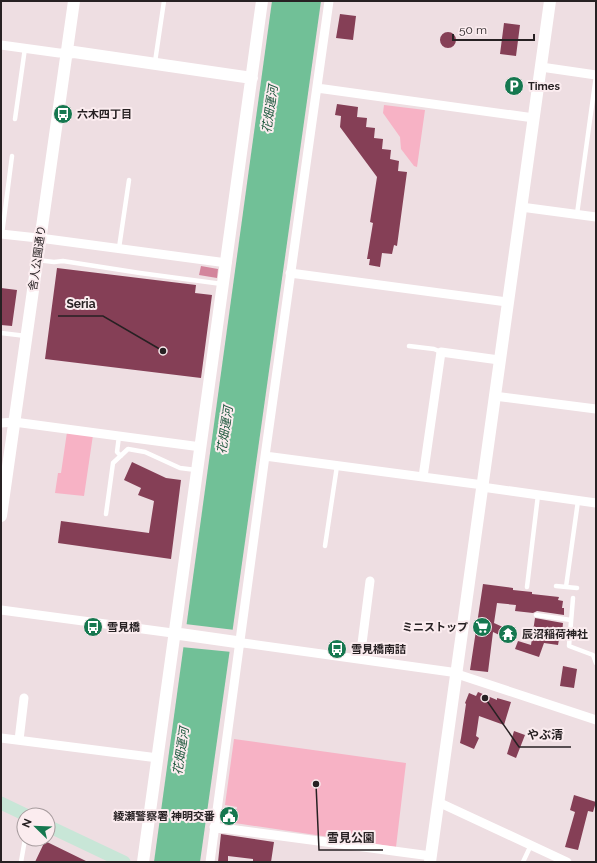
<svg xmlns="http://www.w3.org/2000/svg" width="597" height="863" font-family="Raleway,'Noto Sans JP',sans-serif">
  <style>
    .green { fill: #f7b2c5 }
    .forest { fill: #d3859c }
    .water { fill: #71c097 }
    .pier { fill: #eedee2 }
    .building { fill: #853f56 }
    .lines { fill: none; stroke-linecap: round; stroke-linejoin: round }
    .service { stroke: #fff; stroke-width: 4.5 }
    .minor { stroke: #fff; stroke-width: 9 }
    .tertiary { stroke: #fff; stroke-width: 12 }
    .secondary { stroke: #c8e6d7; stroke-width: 13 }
    .labels { text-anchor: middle; stroke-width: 4; stroke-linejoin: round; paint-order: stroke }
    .poi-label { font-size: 11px; font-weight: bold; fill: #272123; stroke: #fbecef; text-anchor: start }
    .street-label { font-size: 11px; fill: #272123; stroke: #fbecef }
    .water-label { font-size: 12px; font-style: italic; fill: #1b573b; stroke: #fbecef }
    .leader { fill: none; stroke: #272123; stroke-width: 1.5 }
    .callout-dot { fill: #272123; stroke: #fbecef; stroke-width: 1.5 }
    .callout-label { font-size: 12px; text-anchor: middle; font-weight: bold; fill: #272123; stroke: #fbecef; stroke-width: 4; stroke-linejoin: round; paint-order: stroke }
  </style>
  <rect width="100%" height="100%" fill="#eedee2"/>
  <path class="green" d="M384 105 425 110 417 167 414 166 401 149 400 137 383 113Z
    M67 432 93 435 84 496 55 493 58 473H61Z
    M234 739 406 763 396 847 235 823 237 807 225 805Z"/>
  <path class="forest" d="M201 266 218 269 217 278 199 275Z"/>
  <path class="water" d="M272 1H321L200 862H154Z"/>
  <path class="pier" d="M185 624 235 630 232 652 181 647Z"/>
  <path class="building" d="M340 14 356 16 353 40 336 38Z
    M504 23 520 25 516 56 500 54Z
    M440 40a8 8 0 1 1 16 0a8 8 0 1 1-16 0Z
    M337 104 358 107 357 117 367 118 366 127 375 128 374 138 383 139 382 149 391 150 390 159 399 161 398 171 407 172 397 246 394 245 392 254 382 253 380 267 369 265 370 259H367L373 223 370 222 377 177 340 127 341 116 335 115Z
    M57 268 196 285 195 293 212 295 201 378 45 359Z
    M1 288 17 290 12 326 1 325Z
    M132 462 166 478 181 480 171 559 58 543 61 521 149 533 154 501 138 495 141 488 124 480Z
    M483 584 513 588V590L532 592V594L559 597 558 600 563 601 562 608H564V615L537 611 533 613 515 611 516 605 497 603 494 623 514 632 510 640 493 632 488 672 470 670Z
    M535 618 563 623 562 634H560L558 645 544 643 539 657 515 649 518 641 531 645Z
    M563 666 577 669 574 688 560 686Z
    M478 692 497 700V698L511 702 504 725 479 716 476 736 479 738 474 749 460 743 461 738 466 704 465 703 469 693 476 696Z
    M514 731 525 735 516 758 507 754Z
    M574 795 596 802 593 812 588 811 578 850 565 847 575 812 570 810Z
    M224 812 234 813 233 823 223 822Z
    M221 834 274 842 271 862 253 861V859L228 856V862H218Z
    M45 841 88 862H35Z"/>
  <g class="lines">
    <path class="service" d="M155 62 164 1
      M15 119 25 48
      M577 214 596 76
      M2 234 12 156
      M119 248 129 180
      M37 260 54 262 63 261 140 273 222 284
      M1 333 26 336
      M409 346 434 349 441 352
      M119 436 117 452 121 456
      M106 514 113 463 128 449 145 452 180 468 196 470
      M325 546 337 466
      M556 586 577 588
      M527 587 538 495
      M566 587 578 501
      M573 598 569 646 593 655 596 663
      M536 615 571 620
      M21 862 25 839
      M523 862 531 845"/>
    <path class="minor" d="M1 45 59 53H67
      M541 67 596 75
      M317 88 534 118
      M521 207 596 217
      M1 234 47 239 227 263
      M290 273 507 302
      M494 396 596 409
      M1 423 14 422 201 447
      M265 456 483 485
      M423 477 441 352 499 360
      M482 487 596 503
      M1 610 180 634
      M236 642 451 672 596 720
      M360 659 370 581
      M1 738 158 758
      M19 740 24 698
      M438 802 567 862
      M214 827 431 856
      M210 862 265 456 329 1"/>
    <path class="tertiary" d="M67 53 74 52 252 78
      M1 516 74 1
      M180 634 236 642
      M143 862 262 1
      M430 862 550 1"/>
    <path class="secondary" d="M1 803 26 815
      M48 826 124 862"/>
  </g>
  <defs>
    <symbol id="parking-disc" viewBox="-11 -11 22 22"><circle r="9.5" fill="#167850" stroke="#fbecef"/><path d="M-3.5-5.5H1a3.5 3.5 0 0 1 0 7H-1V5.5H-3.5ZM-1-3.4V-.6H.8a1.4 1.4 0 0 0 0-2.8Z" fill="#fff"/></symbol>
    <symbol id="bus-disc" viewBox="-11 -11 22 22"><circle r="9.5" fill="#167850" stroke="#fbecef"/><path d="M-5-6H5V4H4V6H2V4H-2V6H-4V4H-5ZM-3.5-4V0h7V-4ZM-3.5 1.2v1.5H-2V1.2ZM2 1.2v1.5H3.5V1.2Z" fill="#fff"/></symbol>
    <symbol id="supermarket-disc" viewBox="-11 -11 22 22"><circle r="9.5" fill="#167850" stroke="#fbecef"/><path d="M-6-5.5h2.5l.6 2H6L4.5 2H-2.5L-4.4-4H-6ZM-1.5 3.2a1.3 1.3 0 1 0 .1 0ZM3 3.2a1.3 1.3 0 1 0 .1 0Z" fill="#fff"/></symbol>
    <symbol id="temple-disc" viewBox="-11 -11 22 22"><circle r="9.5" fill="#167850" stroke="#fbecef"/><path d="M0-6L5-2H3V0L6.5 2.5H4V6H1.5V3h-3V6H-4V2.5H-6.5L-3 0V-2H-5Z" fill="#fff"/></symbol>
    <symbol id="civic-disc" viewBox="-11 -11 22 22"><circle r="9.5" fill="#167850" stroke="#fbecef"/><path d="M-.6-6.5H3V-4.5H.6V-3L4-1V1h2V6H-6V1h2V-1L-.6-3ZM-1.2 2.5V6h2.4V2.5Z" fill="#fff"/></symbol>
  </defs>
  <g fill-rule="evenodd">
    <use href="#parking-disc" x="503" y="75" width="22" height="22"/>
    <use href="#bus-disc" x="52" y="103" width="22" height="22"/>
    <use href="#bus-disc" x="82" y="616" width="22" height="22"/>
    <use href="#supermarket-disc" x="471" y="616" width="22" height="22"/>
    <use href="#temple-disc" x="497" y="623" width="22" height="22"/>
    <use href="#bus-disc" x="326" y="638" width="22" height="22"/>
    <use href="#civic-disc" x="218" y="805" width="22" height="22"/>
  </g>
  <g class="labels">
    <g class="poi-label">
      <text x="528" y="90">Times</text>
      <text x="77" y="118">六木四丁目</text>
      <text x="107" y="631">雪見橋</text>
      <text x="468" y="631" text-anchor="end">ミニストップ</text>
      <text x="522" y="638">辰沼稲荷神社</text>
      <text x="351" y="653">雪見橋南詰</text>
      <text x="215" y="820" text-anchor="end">綾瀬警察署 神明交番</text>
    </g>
    <g class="street-label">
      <text transform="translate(37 258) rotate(-82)" y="4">舎人公園通り</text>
    </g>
    <g class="water-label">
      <text transform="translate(270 109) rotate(-82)" y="4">花畑運河</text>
      <text transform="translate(225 430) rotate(-82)" y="4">花畑運河</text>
      <text transform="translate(181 751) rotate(-82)" y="4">花畑運河</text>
    </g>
  </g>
  <path class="leader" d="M163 351L103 316H58M485 698L519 747H571M316 784L319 850H383"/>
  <g class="callout-dot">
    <circle cx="163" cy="351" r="4"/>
    <circle cx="485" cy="698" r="4"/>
    <circle cx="316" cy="784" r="4"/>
  </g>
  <g class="callout-label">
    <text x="81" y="308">Seria</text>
    <text x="545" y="739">やぶ清</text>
    <text x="351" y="842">雪見公園</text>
  </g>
  <rect width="597" height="863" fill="none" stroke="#272123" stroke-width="4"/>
  <g transform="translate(36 827) rotate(293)"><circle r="19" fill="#fbecef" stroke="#a69b9d"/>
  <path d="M0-3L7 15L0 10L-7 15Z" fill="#167850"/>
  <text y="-6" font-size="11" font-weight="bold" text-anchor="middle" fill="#272123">N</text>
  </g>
  <path d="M453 34v6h81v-6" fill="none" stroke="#272123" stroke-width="2"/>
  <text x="459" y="34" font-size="12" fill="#272123" stroke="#fbecef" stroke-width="3" paint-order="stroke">50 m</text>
</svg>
